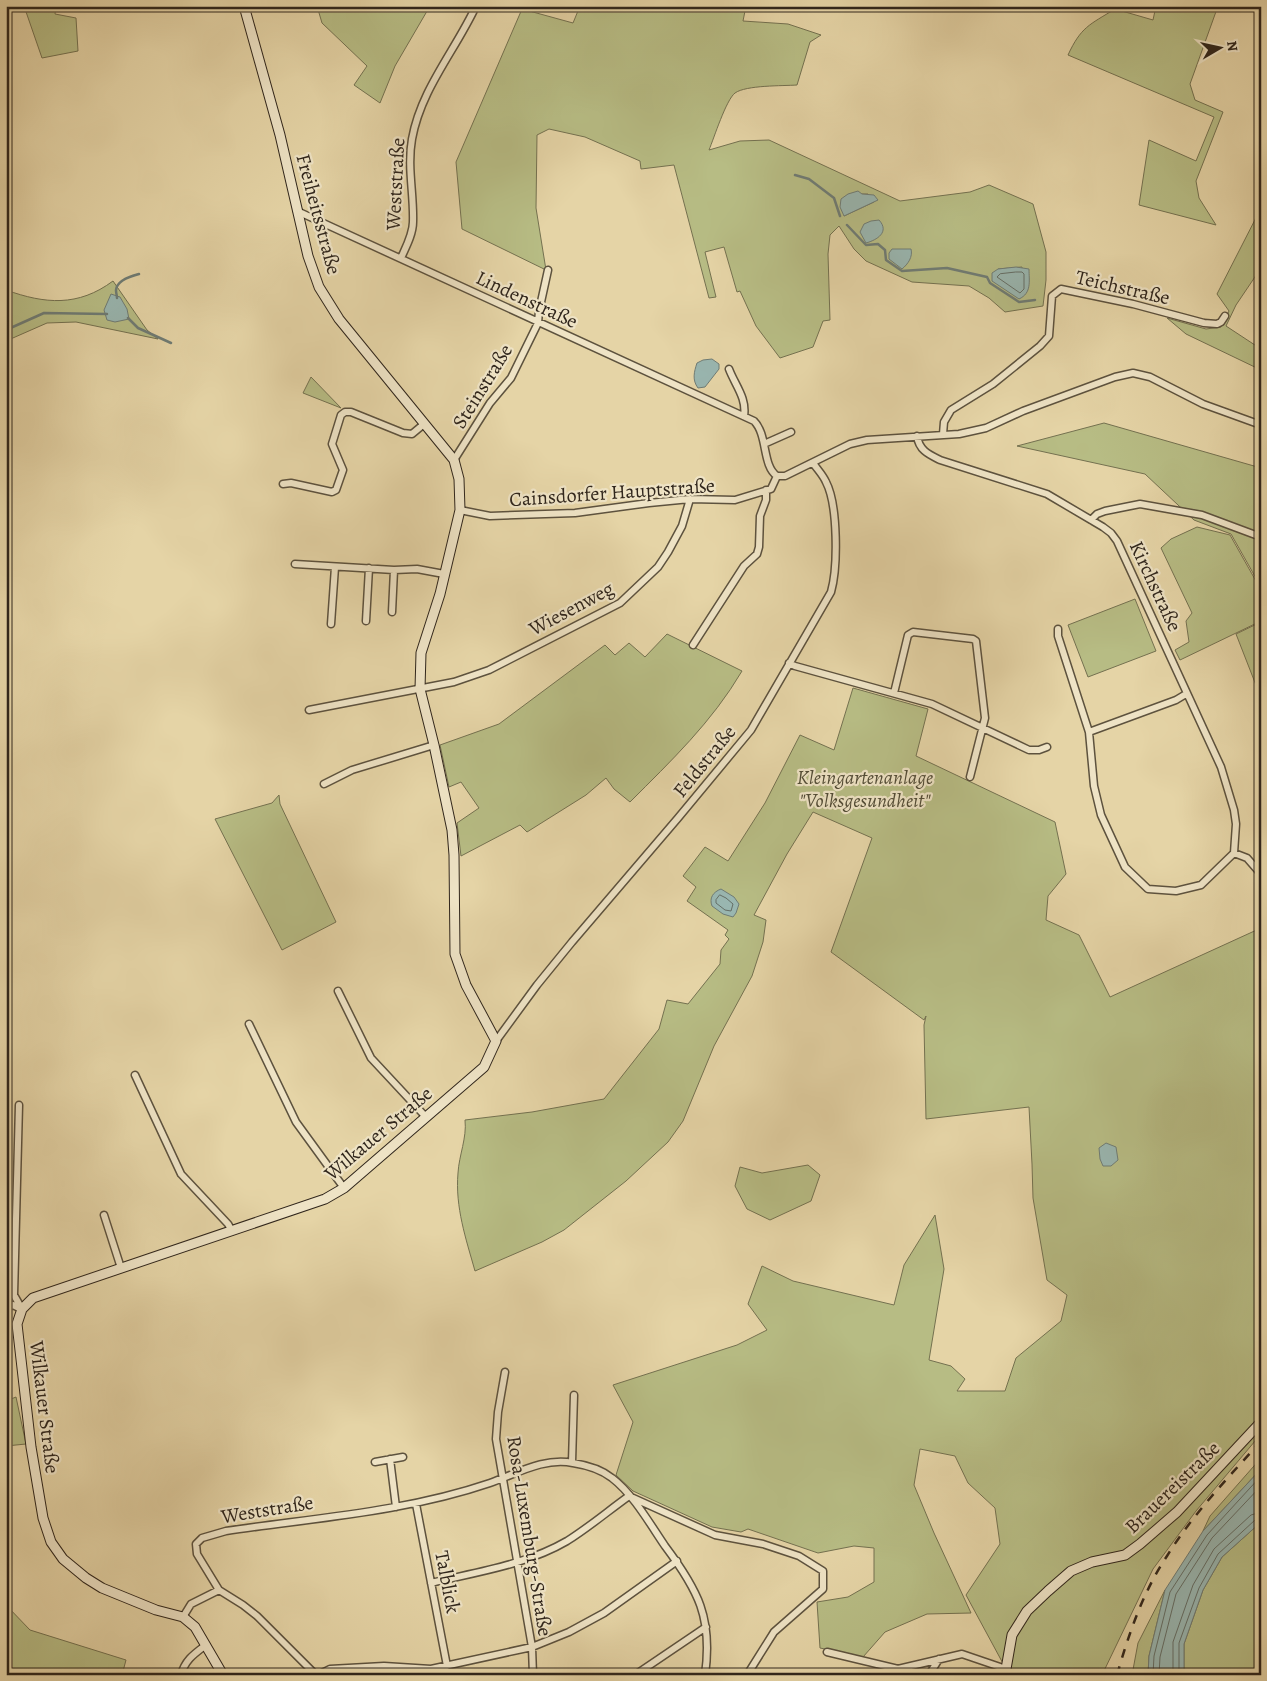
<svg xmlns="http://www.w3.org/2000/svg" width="1267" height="1681" font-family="Alegreya,serif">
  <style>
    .green { fill: #b7bc84; stroke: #747150; fill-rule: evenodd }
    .water { fill: #99b6b0; stroke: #6f7c75 }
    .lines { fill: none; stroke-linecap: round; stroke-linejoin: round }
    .shore { stroke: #646e66; stroke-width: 1 }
    .stream { stroke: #6f7c75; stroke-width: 2.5 }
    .street-casing { stroke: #5d523e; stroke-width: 9 }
    .secondary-casing { stroke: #30261c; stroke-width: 11 }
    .street { stroke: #eee3c5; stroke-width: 6 }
    .secondary { stroke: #eee3c5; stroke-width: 9 }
    .rail { stroke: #30261c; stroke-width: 2.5; stroke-dasharray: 9 9; stroke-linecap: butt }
    .labels { text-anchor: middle; stroke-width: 4.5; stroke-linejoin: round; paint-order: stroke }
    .street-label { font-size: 20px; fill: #30261c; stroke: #eee3c5 }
    .park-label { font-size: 20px; font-style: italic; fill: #524c36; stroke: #eee3c5 }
  </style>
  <rect width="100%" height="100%" fill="#e5d4a6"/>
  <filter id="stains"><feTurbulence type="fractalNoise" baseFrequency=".004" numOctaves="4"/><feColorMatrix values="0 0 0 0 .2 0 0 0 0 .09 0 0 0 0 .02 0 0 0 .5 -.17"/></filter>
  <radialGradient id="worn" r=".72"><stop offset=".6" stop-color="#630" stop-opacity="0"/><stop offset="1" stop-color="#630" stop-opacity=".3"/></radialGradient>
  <path class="green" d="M24 6H56L55 14 76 18 78 51 42 58Z
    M317 6H430L395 66 380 103 354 85 367 66 322 23Z
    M580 6H746L743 21 788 24 821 35 810 42 797 85C783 86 746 85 735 93 726 100 714 138 709 150L740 141 769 140 900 201 970 192 989 185 1033 204 1046 252V280L1043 306 1005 312 989 298 969 286 912 282 866 261 854 249 839 226 830 235 828 254 830 320 823 321 813 347 780 358 756 326 740 291 737 292 724 247 705 252 716 297 709 298 674 165 641 169 640 161 585 137 549 129 537 135 536 208 546 270 462 229 456 162 522 9 573 23ZM862 194H868L874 202 844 216ZM1022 267 1019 299 998 269Z
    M1156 6H1218L1190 84 1195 100 1223 112 1196 181 1199 198 1216 225 1139 205 1149 140 1196 161 1214 117 1068 55C1081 27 1089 25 1115 9L1153 20Z
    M1261 208V268L1236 305 1226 326 1261 349V370L1186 334 1167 318 1206 329 1221 327 1229 311 1217 294Z
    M113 281 147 330 158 339 76 322 47 323 6 341V290C45 304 78 307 113 281Z
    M311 377 341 408 303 393Z
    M1104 423 1261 468V587L1231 534 1194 520 1145 474 1017 446Z
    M1197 527 1230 535 1261 590V621L1180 660 1175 650 1189 642 1186 621 1192 613 1161 548 1171 539Z
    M1135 599 1156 651 1088 677 1068 625Z
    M1261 622V698L1236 634Z
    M667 634 742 671C712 722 671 761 630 802L614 789 606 778 586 795 527 832 520 825 461 856 457 823 479 808 461 782 449 787 440 745 499 724 605 645 615 655 629 643 645 657Z
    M853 688 928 709 916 756 1055 822 1066 874 1048 896 1046 920 1079 935 1110 997 1261 928V1434L1196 1511 1153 1569 1102 1675H1012L1006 1669 966 1595 1000 1544 995 1508 968 1483 955 1456 920 1449 914 1485 934 1533 971 1613 927 1614 885 1632 863 1657 820 1648 817 1602 848 1597 874 1582V1548L854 1546 818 1553 748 1529 741 1532 712 1527 633 1491 616 1475 633 1422 613 1385 737 1345 767 1330 748 1304 762 1266 793 1281 894 1305 904 1265 935 1215 944 1269 929 1360 951 1366 965 1379 957 1391H1005L1016 1358 1061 1321 1067 1295 1047 1280 1033 1198 1032 1164 1029 1107 926 1119 924 1025 926 1016 924 1020 831 952 872 838 813 812 787 854 754 915 766 920 763 942 752 976 714 1046 683 1121 668 1142 626 1181 564 1230 542 1242 475 1271C466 1239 455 1207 458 1173 459 1155 467 1138 465 1120L532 1112 604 1099 659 1029 667 1000 688 1004 720 964 721 950 729 939 725 935 728 930 687 901 696 887 683 876 705 847 728 861 765 803 800 735 834 750Z
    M279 795 280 804 336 922 282 950 215 819 272 803Z
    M808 1165 820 1175 811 1201 770 1220 747 1209 735 1186 740 1167 762 1173Z
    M16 1397 26 1444 6 1446V1401Z
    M1261 1458V1469L1203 1531 1210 1516Z
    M1261 1522V1675H1184V1644L1203 1590 1222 1557Z
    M1165 1590 1149 1656 1148 1675H1132L1138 1643Z
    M6 1605 30 1630 126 1660 122 1675H6Z"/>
  <path class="water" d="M858 191 862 194 874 195 878 200 844 216 840 207 841 199 848 194Z
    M879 220C890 232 877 240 866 243L860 232 864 224 871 221Z
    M892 249H911C913 257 908 264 902 269L889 259V253Z
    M1016 267 1029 269C1029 281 1032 293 1019 299L992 281V273L998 269Z
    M111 294 120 297 127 309 129 319 115 322 107 320 104 310Z
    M712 359 719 364V369L705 387 698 388C692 380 694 372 697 363L703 360Z
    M721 889 734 897 739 904 736 913 733 917 723 914 712 906C709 898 713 892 721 889Z
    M1106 1143 1116 1147 1118 1160 1111 1166H1103L1100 1159 1099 1148Z
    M1261 1469V1522L1222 1557 1203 1590 1184 1644V1675H1148L1149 1656 1165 1590 1203 1531Z"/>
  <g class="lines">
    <path class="shore" d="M1016 272H1022L1024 274V289L1020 293 997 277 1000 274Z
      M720 895 726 898 733 904 731 911 725 910 716 903V900Z
      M1153 1675 1154 1656 1170 1592 1207 1535 1261 1476
      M1159 1675 1160 1657 1176 1594 1212 1538 1261 1486
      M1173 1675V1642L1193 1585 1214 1549 1251 1515 1261 1512
      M1179 1675V1643L1199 1588 1218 1554 1255 1520 1261 1518"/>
    <path class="stream" d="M795 175 809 179 834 198 840 216
      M847 225 866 245 878 244 885 250 886 260 902 271 947 268 987 277 990 283 1019 302 1035 300
      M117 298C117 296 116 293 116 290 117 280 131 276 139 274
      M128 318 138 328 171 343
      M6 330 44 313 107 314"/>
    <defs>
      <path id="street" d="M297 211 754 421C768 435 762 466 777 476
        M401 258C406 247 413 234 413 222 414 194 407 167 412 139 421 89 455 51 476 6
        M729 369C735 385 747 398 744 416
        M943 434 944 422 951 410 993 384 1040 346 1049 336 1052 296 1061 289 1133 304 1204 323 1217 324 1221 322 1225 316
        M917 436C919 450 928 454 940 460L1047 494 1103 527 1111 533 1117 541 1221 767 1234 810 1236 824 1234 853 1247 858 1261 874
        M764 444 791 432
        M454 460 490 403 511 378 538 323 539 311 548 270
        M777 476H785L850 444 867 440 959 434 986 428 1023 411 1115 377 1133 373 1150 377 1203 404 1261 425
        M283 484 291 483 332 492 336 490 343 470 332 444 341 415 345 412H351L403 433 412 434 424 424
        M460 510 490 516 575 513 649 503 690 499 735 500 771 489 777 476
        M1091 520 1097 514 1105 511 1140 504 1202 515 1261 537
        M295 564 394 570 417 569 444 574
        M392 612 394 570
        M366 621 369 568
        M331 624 335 567
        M1058 629V636L1089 732
        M693 645 744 566 757 554 759 547 760 516 766 500V490
        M789 663 795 666 932 704 1029 750H1039L1047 747
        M894 693 908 635 913 632 973 639 976 641 985 718 970 777
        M1186 694 1176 700 1089 732 1094 786 1101 815 1125 867 1148 889 1176 891 1201 885 1234 853
        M309 710 454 682 489 670 620 603 658 567 668 552 682 526 690 499
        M324 784 352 770 434 745
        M338 991 371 1058 425 1116
        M249 1024 296 1122 344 1188
        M496 1041 537 985 572 942 678 818 751 730 831 592C838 567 838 505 826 482 823 475 817 469 813 463
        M135 1075 181 1174 228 1224 232 1231
        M19 1105 14 1295 22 1309
        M104 1215 121 1268
        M6 1308 13 1305 21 1309
        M505 1372 498 1412 496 1439 532 1647 533 1675
        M390 1459 396 1507
        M375 1462 403 1457
        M572 1462 574 1395
        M631 1497 715 1535 763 1544 799 1556 823 1571V1589L774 1632 747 1675
        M416 1504 447 1666
        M431 1583C476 1572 526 1565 567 1541 588 1528 608 1511 629 1496
        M183 1617 191 1604 219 1590
        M827 1652 898 1669 962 1654 1006 1669
        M181 1675C185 1660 194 1654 206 1645
        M316 1675 257 1616 243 1605 219 1590 197 1554 196 1544 202 1538 226 1531C314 1518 405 1512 490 1483 516 1474 544 1457 573 1463 586 1465 602 1470 612 1478 633 1494 650 1524 665 1546 698 1590 713 1618 705 1675
        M318 1675 330 1669 384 1666 431 1669 532 1647 569 1632 604 1613 677 1561
        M635 1675 706 1627
        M929 1675 939 1659"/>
      <path id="secondary" d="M223 1675 195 1627 183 1617 156 1610 102 1588 86 1578 63 1559 51 1542 43 1518 31 1447 17 1324 22 1309 33 1298 325 1199 344 1188 484 1067 496 1041 466 985 455 954 454 855 452 830 434 745 420 689 421 653 440 594 460 510 459 479 454 460 339 319 319 287 308 256 280 135 244 6
        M1006 1675V1669L1012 1635 1027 1611 1048 1591 1071 1571 1092 1562 1125 1555 1140 1544 1177 1512 1261 1422"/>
    </defs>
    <use href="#street" class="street-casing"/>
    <use href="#secondary" class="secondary-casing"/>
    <use href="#street" class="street"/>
    <use href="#secondary" class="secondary"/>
    <path class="rail" d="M1117 1675C1129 1633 1143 1592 1167 1556 1193 1514 1228 1478 1261 1441"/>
  </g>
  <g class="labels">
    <g class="street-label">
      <text transform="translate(395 184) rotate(-87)" y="7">Weststraße</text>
      <text transform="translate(319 214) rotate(75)" y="7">Freiheitsstraße</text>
      <text transform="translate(1123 287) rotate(13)" y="7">Teichstraße</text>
      <text transform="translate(527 299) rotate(25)" y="7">Lindenstraße</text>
      <text transform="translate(482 386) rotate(-58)" y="7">Steinstraße</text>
      <text transform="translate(612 492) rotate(-4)" y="7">Cainsdorfer Hauptstraße</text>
      <text transform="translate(1156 586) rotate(65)" y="7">Kirchstraße</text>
      <text transform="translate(571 608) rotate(-28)" y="7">Wiesenweg</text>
      <text transform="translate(704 761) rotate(-51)" y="7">Feldstraße</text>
      <text transform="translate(378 1133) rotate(-40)" y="7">Wilkauer Straße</text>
      <text transform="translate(45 1407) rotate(83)" y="7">Wilkauer Straße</text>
      <text transform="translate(1172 1487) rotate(-44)" y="7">Brauereistraße</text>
      <text transform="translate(267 1509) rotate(-9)" y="7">Weststraße</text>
      <text transform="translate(530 1536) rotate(81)" y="7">Rosa-Luxemburg-Straße</text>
      <text transform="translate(448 1582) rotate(79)" y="7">Talblick</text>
    </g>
    <g class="park-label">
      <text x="865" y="784">Kleingartenanlage<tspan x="865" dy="23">"Volksgesundheit"</tspan></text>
    </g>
  </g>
  <rect width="1267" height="1681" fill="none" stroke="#e5d4a6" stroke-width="25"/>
  <rect x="8" y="8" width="1252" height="1666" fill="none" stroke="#30261c" stroke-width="2.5"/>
  <rect x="12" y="12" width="1242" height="1656" fill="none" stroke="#30261c"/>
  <g transform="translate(1220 48) rotate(81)" stroke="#eee3c5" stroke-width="4" paint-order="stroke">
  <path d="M0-4L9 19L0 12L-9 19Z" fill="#30261c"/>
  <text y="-8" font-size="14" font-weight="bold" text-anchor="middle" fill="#30261c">N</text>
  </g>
  <rect width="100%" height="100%" filter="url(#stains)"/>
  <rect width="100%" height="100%" fill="url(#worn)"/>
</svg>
